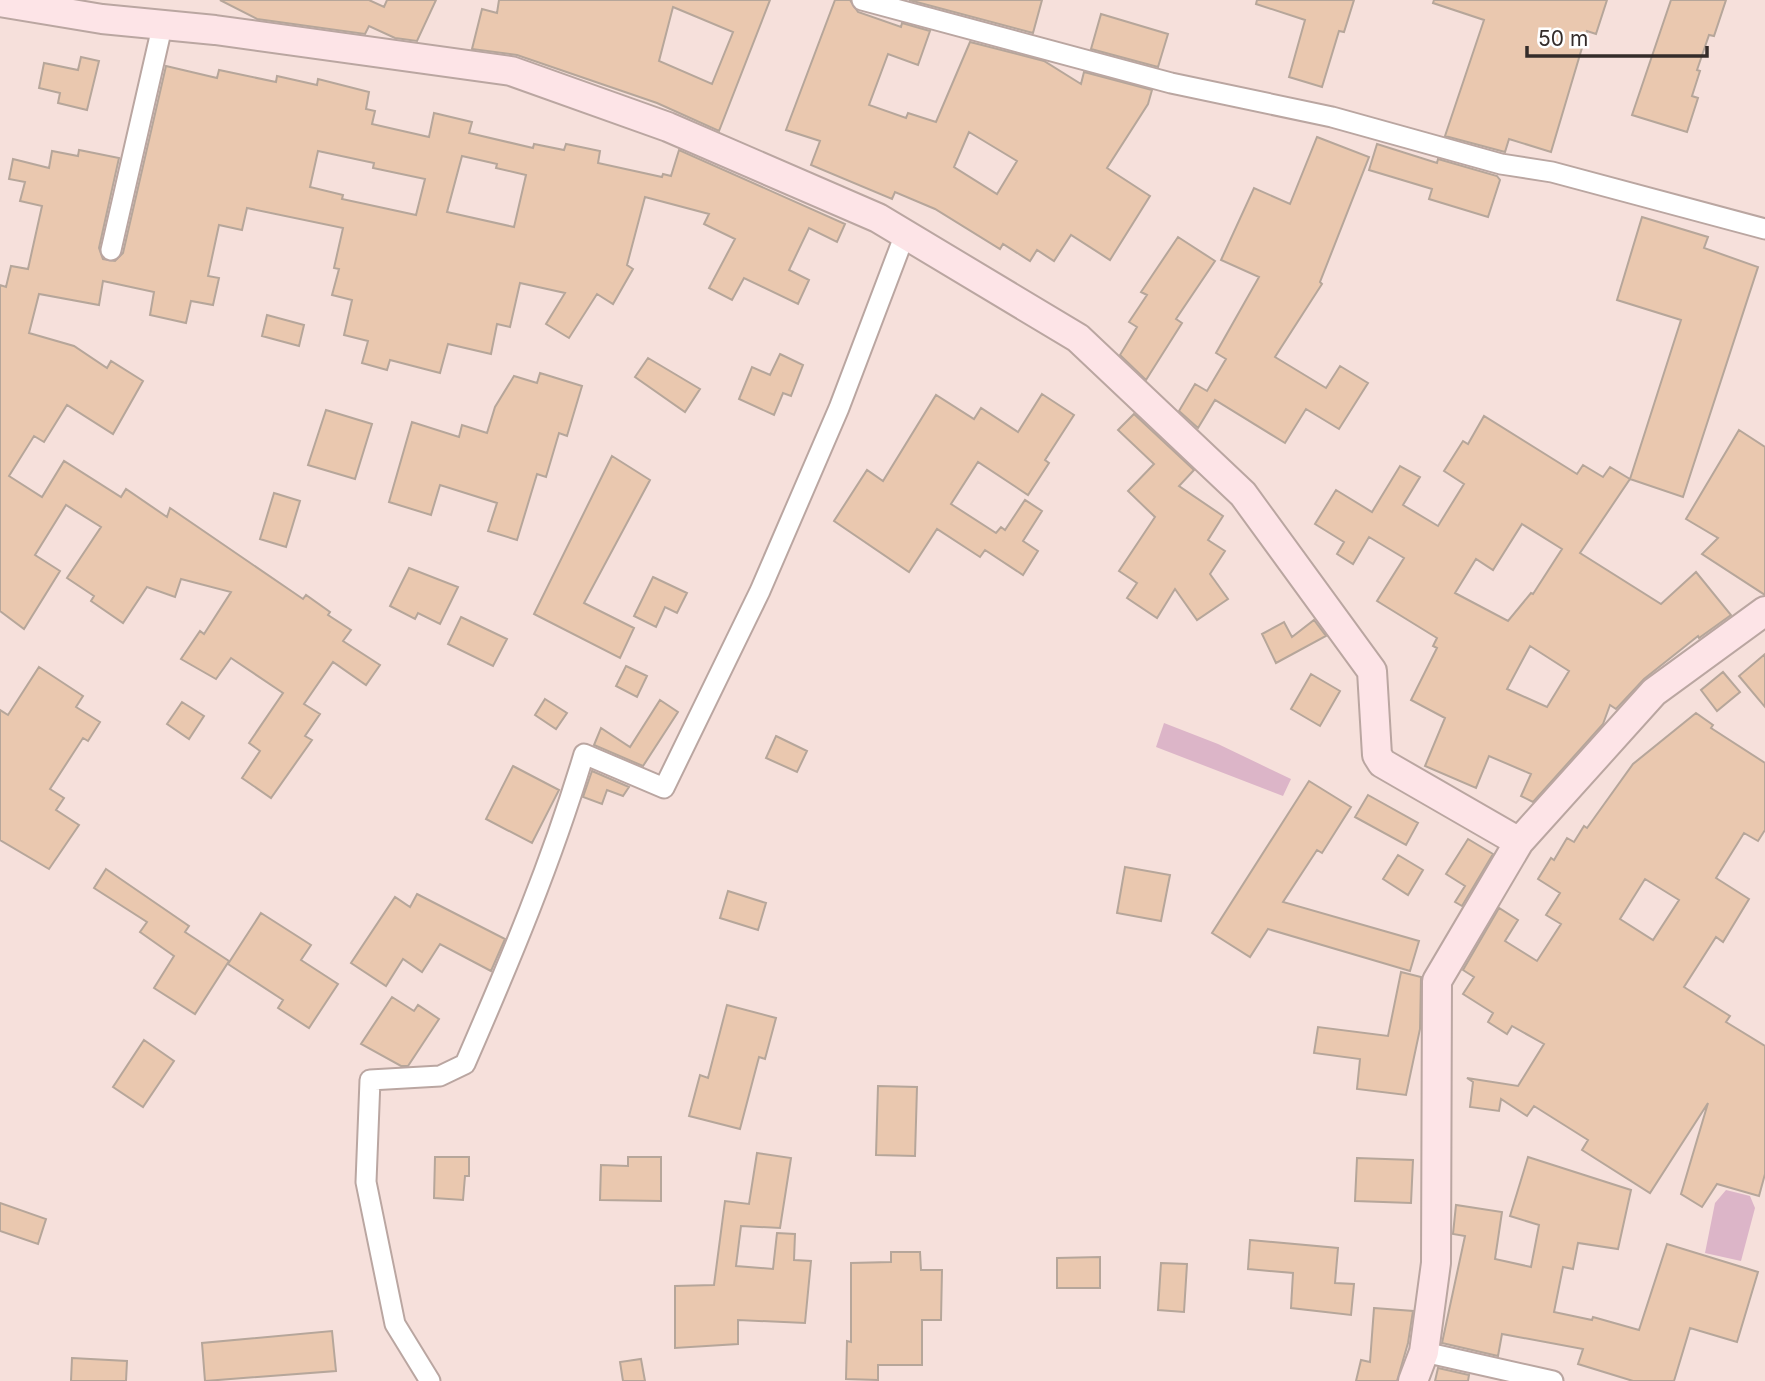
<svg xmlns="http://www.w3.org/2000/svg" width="1765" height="1381" font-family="Inter,sans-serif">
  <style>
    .water { fill: #dcb5c8 }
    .building { fill: #eac8af; stroke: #b6a69a; stroke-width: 2; fill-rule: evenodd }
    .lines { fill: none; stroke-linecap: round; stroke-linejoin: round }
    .street-casing { stroke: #baa6a1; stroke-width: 23 }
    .secondary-casing { stroke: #baa6a1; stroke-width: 32 }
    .street { stroke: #fff; stroke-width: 19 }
    .secondary { stroke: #fde4e7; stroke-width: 28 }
  </style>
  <rect width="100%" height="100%" fill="#f6e0db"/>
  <path class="water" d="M1164 723 1218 744 1291 779 1283 796 1156 747Z
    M1726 1190 1750 1196 1755 1208 1741 1261 1705 1253 1715 1203Z"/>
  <path class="building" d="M220 0H369L384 7 387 0H436L417 41 395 38 369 26 365 34 257 19Z
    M499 0H770L719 131 657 103 517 55 472 49 482 9 497 13ZM673 7 733 32 712 84 659 61Z
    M835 0H850L858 12 901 27 902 23 930 31 918 65 888 54 869 105 906 118 908 113 936 122 970 42 1044 61 1081 84 1084 72 1152 90 1148 104 1107 168 1150 196 1110 260 1071 235 1054 261 1037 250 1030 261 1003 244 1000 249 935 209 895 192 892 199 811 165 820 141 786 130ZM969 132 1017 161 997 194 954 167Z
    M909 0H1042L1033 33Z
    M1257 0H1354L1344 32 1339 31 1322 87 1289 77 1305 20 1256 4Z
    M1434 0H1607L1596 34 1587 31 1551 152 1509 139 1505 152 1445 136 1484 20 1433 3Z
    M1671 0H1726L1714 36 1709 35 1697 70 1700 71 1692 96 1698 98 1687 132 1632 115Z
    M1101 14 1168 34 1158 67 1091 49Z
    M81 57 99 61 87 110 58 103 60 93 39 88 44 63 78 70Z
    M166 66 217 78 219 70 276 82 277 76 317 85 318 79 369 92 366 109 375 111 372 124 429 137 434 113 472 122 469 133 533 148 534 144 564 150 566 144 600 151 598 163 662 177 663 174 671 176 679 150 845 224 837 242 809 228 789 270 809 280 798 304 744 278 732 300 709 288 735 239 704 224 709 214 645 197 627 265 633 269 613 304 597 294 569 338 546 324 565 293 520 283 510 327 497 324 491 354 448 344 440 373 390 360 387 370 362 363 368 341 344 335 352 300 332 295 339 269 334 268 343 228 247 208 242 230 219 225 208 276 219 278 213 305 191 301 186 323 150 315 154 292 103 281 99 305 39 294 29 333 74 346 107 368 111 361 143 381 113 434 67 405 44 442 34 436 9 476 42 497 64 461 121 497 126 489 167 517 170 508 303 599 306 595 330 612 328 615 351 630 343 641 380 665 366 685 333 662 304 704 320 714 305 736 312 740 271 798 242 778 260 751 249 743 283 693 231 658 216 679 181 659 200 631 204 634 231 592 181 579 175 597 147 587 123 623 91 601 94 596 67 578 101 527 66 505 35 555 60 571 24 629 0 611V285L6 287 11 266 28 269 42 206 20 201 25 182 9 179 13 159 49 168 52 151 78 156 79 150 119 158 99 248 103 259 115 261 123 253ZM318 151 374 163 373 168 425 179 416 215 342 199 343 195 310 187ZM462 156 497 164 496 168 526 175 514 227 447 212Z
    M1317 137 1369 157 1320 282 1322 284 1275 357 1326 388 1340 366 1368 383 1339 429 1306 409 1285 443 1215 400 1198 428 1179 411 1195 384 1207 391 1226 359 1216 353 1259 277 1221 260 1254 188 1290 204Z
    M1377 144 1437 163 1438 159 1497 176 1500 180 1488 217 1429 199 1432 189 1369 170Z
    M1642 217 1708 237 1704 248 1758 267 1683 497 1630 479 1580 553 1661 604 1696 572 1731 615 1699 638 1698 636 1644 679 1616 709 1610 705 1603 724 1533 802 1521 796 1531 774 1489 756 1476 788 1425 766 1445 718 1411 700 1437 648 1433 646 1437 638 1377 601 1404 558 1369 537 1353 564 1337 554 1344 542 1315 524 1336 490 1372 512 1400 466 1420 477 1403 505 1438 526 1464 484 1444 471 1463 441 1468 444 1484 416 1577 474 1583 465 1603 477 1610 467 1630 479 1681 320 1617 300ZM1522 524 1562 549 1533 594 1531 593 1508 621 1455 593 1476 559 1493 570ZM1530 646 1569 671 1547 707 1507 689Z
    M1178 237 1215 261 1176 319 1182 323 1146 380 1120 355 1137 327 1129 322 1147 295 1141 292Z
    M267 315 304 325 299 346 262 336Z
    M780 354 803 365 791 396 783 393 774 415 739 399 752 367 770 375Z
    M648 358 700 389 685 412 635 377Z
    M540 373 582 386 567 436 559 433 546 477 537 474 517 540 488 531 497 503 440 485 431 515 389 502 412 422 459 437 462 425 487 433 495 407 514 376 537 383Z
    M1042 394 1074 415 1045 460 1049 463 1028 495 978 462 951 504 996 533 1001 527 1005 530 1025 500 1042 511 1023 541 1038 551 1023 575 985 550 980 557 937 529 909 572 834 521 867 470 883 481 936 395 974 419 981 408 1018 432Z
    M326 410 372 424 355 479 308 465Z
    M1134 414 1194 470 1179 486 1223 516 1208 540 1225 551 1210 574 1228 599 1197 620 1175 589 1157 618 1127 598 1137 583 1119 571 1155 517 1128 491 1154 464 1118 430Z
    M1739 430 1765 447V595L1702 554 1718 538 1686 519Z
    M612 456 650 480 584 603 634 628 620 658 534 614Z
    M274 493 300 501 286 547 260 539Z
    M409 568 458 587 440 624 418 613 415 619 390 606Z
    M653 577 687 593 677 613 665 607 656 627 634 616Z
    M461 617 507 639 493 666 448 644Z
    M1314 620 1326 636 1276 663 1262 634 1284 622 1292 637Z
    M1765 654V707L1739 676Z
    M626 666 647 676 637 697 616 686Z
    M39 667 83 696 76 707 100 722 88 741 83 738 50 789 64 798 56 810 79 825 49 869 0 840V710L8 715Z
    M1723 672 1740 692 1717 711 1701 690Z
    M1311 674 1340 691 1320 726 1291 709Z
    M545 699 567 713 556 729 535 715Z
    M660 700 678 712 643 766 594 745 601 728 630 747Z
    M182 702 204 716 189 739 167 724Z
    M1696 713 1713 725 1711 728 1765 763V830L1758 841 1744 833 1716 878 1749 899 1723 942 1716 937 1684 987 1730 1016 1726 1022 1765 1046V1174L1759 1196 1717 1184 1702 1207 1681 1194 1708 1103 1650 1193 1582 1150 1588 1140 1534 1106 1527 1116 1501 1099 1499 1111 1470 1107 1473 1082 1467 1078 1518 1086 1544 1044 1512 1026 1507 1034 1488 1022 1493 1013 1463 994 1474 977 1463 970 1499 908 1518 920 1505 941 1537 961 1561 924 1546 915 1560 893 1538 879 1551 858 1554 860 1567 838 1574 842 1584 826 1587 828 1633 764ZM1645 879 1679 900 1653 940 1620 919Z
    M776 736 807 751 797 772 766 758Z
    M513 766 559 790 532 843 486 819Z
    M592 771 629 787 623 796 607 790 602 804 583 797Z
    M1309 781 1351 807 1322 853 1317 850 1283 902 1419 941 1410 971 1268 929 1250 957 1212 933Z
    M1368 795 1418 823 1406 845 1355 817Z
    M1468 839 1493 854 1462 906 1455 902 1465 886 1446 874Z
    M1398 855 1423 870 1408 895 1383 879Z
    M1125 867 1170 875 1161 921 1117 913Z
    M106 869 189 926 185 932 229 961 195 1014 154 988 174 956 140 932 147 922 94 888Z
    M728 891 766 903 758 930 720 918Z
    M417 894 505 939 491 971 440 944 422 972 403 959 386 986 351 963 395 897 410 907Z
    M261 913 311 945 301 960 338 984 309 1028 278 1008 283 1000 228 964Z
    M1401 972 1421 977 1420 1029 1406 1095 1357 1089 1360 1059 1314 1053 1318 1027 1388 1036Z
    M392 997 414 1011 418 1005 439 1019 408 1066H401L361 1044Z
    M727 1005 776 1018 765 1059 759 1057 740 1129 689 1116 700 1075 708 1078Z
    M144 1040 174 1061 143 1107 113 1087Z
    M878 1086 917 1087 915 1156 876 1155Z
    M757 1153 791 1158 780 1228 741 1226 736 1266 773 1269 777 1233 795 1234 794 1260 811 1261 805 1323 738 1320V1344L675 1348V1286L714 1285 725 1201 749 1204Z
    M435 1157H469V1176H465L463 1200 434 1198Z
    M628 1157H661V1201L600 1200 601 1165 628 1166Z
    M1528 1157 1631 1190 1618 1249 1578 1243 1573 1269 1563 1267 1554 1312 1592 1320 1593 1317 1639 1330 1667 1244 1758 1272 1737 1342 1690 1328 1674 1381H1633L1578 1364 1583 1349 1502 1334 1498 1356 1442 1343 1465 1236 1453 1234 1456 1205 1502 1212 1495 1259 1531 1267 1539 1225 1510 1216Z
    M1357 1158 1413 1160 1411 1203 1355 1201Z
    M0 1203 46 1219 38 1244 0 1231Z
    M1250 1240 1338 1248 1335 1283 1354 1284 1351 1315 1291 1308 1293 1273 1248 1269Z
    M891 1252H920L921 1270H942L941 1320H922V1365H878V1380L846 1379 847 1341 851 1342V1263L891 1262Z
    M1100 1257V1288H1057V1258Z
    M1161 1263 1187 1264 1184 1312 1158 1310Z
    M1374 1308 1413 1311 1408 1343 1397 1381H1356L1361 1360 1370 1362Z
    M332 1331 336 1371 205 1381 202 1343Z
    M72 1358 127 1361 126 1381H71Z
    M641 1359 645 1381H623L620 1362Z
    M1438 1368 1469 1375 1468 1381H1435Z"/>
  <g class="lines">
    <defs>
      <path id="street" d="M862 0 1171 83 1332 117 1501 164 1552 172 1765 229
        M111 250 162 27
        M1424 1352 1553 1381
        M430 1381 395 1324 366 1182 370 1080 440 1076 465 1064C509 963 552 861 584 754L664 788 760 591 839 408 905 234"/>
      <path id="secondary" d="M0 2 102 19 215 30 511 71 668 127 878 218 1078 338 1243 494 1372 671 1377 755 1382 763 1519 842
        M1413 1381 1424 1352 1436 1263 1437 981 1519 842 1654 692 1765 611"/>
    </defs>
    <use href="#street" class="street-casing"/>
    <use href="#secondary" class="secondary-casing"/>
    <use href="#street" class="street"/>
    <use href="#secondary" class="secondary"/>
  </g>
  <path d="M1527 46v10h180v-10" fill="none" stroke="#342c2a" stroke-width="3.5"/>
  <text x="1538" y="46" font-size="21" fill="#342c2a" stroke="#ffffff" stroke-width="5" paint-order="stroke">50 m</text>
</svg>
